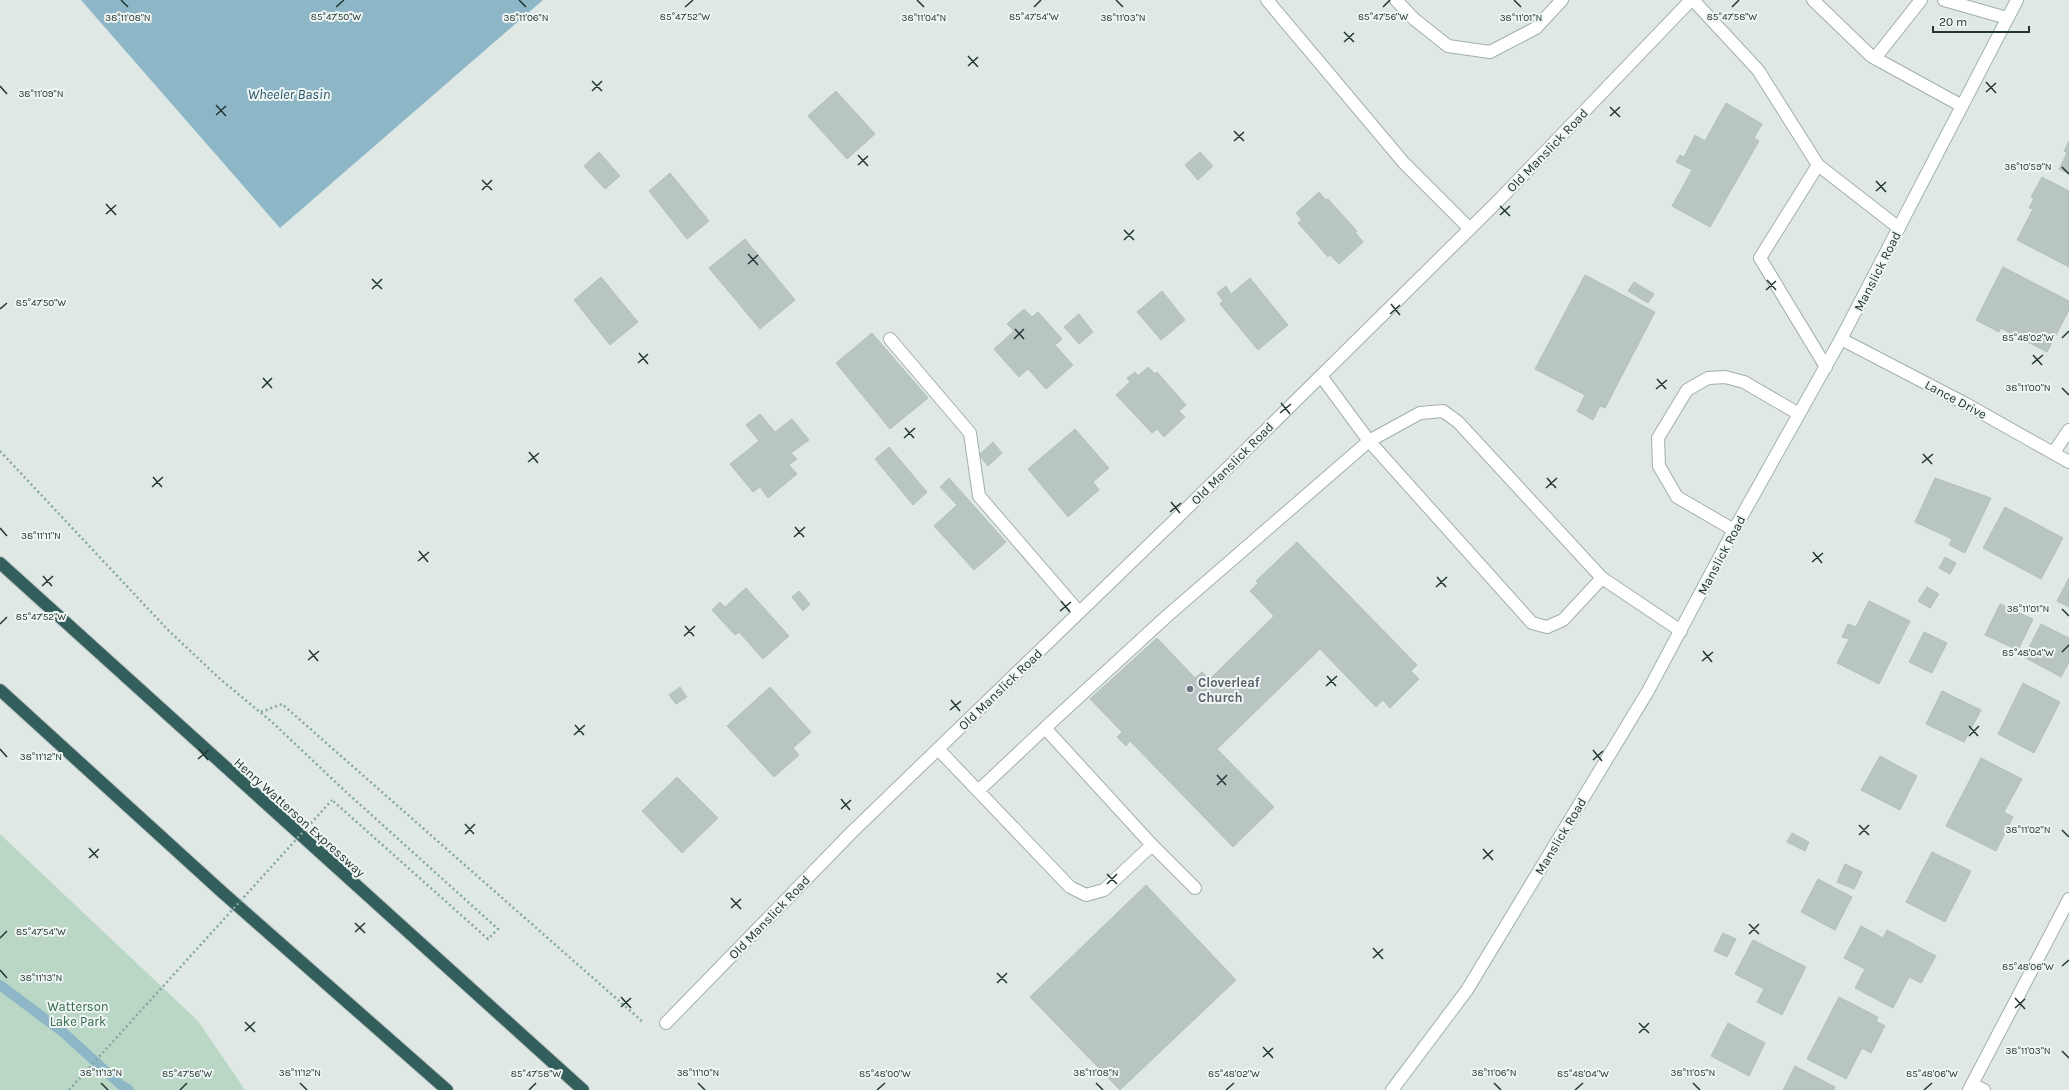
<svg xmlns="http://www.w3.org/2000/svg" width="2069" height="1090" font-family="Karla,sans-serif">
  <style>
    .green { fill: #bad7c6 }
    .water { fill: #8db7c7 }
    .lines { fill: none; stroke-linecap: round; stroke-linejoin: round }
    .stream { stroke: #8db7c7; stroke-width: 10 }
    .building { fill: #b8c5c2; stroke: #b3c1bd }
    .service-casing { stroke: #a3afac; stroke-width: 14 }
    .minor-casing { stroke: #a3afac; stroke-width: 14 }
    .secondary-casing { stroke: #a0b3ae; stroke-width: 14 }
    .motorway-casing { stroke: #bdc3c2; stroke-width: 14 }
    .path { stroke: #83a8a1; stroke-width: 2.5; stroke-dasharray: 2 3; stroke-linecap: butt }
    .service { stroke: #fff; stroke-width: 12 }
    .minor { stroke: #fff; stroke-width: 12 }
    .secondary { stroke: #fff; stroke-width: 12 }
    .motorway { stroke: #325f5b; stroke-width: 12 }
    .path-bridge { stroke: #83a8a1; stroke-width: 2.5; stroke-dasharray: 2 3; stroke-linecap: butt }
    .ticks { fill: none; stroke: #223633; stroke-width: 1.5 }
    .worship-dot { fill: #6b7280; stroke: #eff5f3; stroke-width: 1.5 }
    .labels { text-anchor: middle; stroke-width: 4; stroke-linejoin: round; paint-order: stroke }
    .street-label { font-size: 13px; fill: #223633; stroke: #eff5f3 }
    .worship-label { font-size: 13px; font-weight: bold; fill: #5b616d; stroke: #eff5f3; text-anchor: start }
    .park-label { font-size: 13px; fill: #32684e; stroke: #eff5f3 }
    .water-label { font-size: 14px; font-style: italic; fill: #24556a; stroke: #eff5f3 }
    .ticks-label { font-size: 10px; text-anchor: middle; fill: #223633; stroke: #eff5f3; stroke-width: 4; stroke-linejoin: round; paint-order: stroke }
  </style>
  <rect width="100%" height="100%" fill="#dfe8e5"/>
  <path class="green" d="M0 834 198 1021 245 1090H0Z"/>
  <path class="water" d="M81 0H543L280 228Z"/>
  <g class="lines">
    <path class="stream" d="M0 985 64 1033 121 1085 129 1090"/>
  </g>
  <path class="building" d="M836 91 875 134 847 159 808 116Z
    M1726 103 1762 124 1754 138 1759 141 1710 227 1672 206 1692 170 1676 162 1680 155 1684 157 1695 135 1705 141Z
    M2069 141V174L2059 169 2067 153 2064 151Z
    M599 152 620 176 605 189 584 166Z
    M1200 152 1213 166 1198 180 1185 165Z
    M670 173 709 221 687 239 649 191Z
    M2042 177 2069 191V267L2017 240 2033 209 2029 208 2034 199 2031 197Z
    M1319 192 1326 200 1328 199 1357 231 1355 232 1363 242 1339 264 1330 255 1328 257 1298 223 1302 220 1296 213Z
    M745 239 795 300 760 329 709 268Z
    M2003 267 2069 301V310L2047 352 2016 336 2017 334 2014 332 2013 335 2001 328 1999 332 1976 320Z
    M1585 275 1655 312 1605 408 1600 406 1593 420 1577 411 1585 395 1535 369Z
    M601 277 638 322 610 345 574 300Z
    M1250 278 1288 325 1258 350 1220 304 1223 301 1217 293 1226 286 1231 294Z
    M1634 282 1654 294 1648 303 1628 291Z
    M1162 291 1185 320 1161 340 1137 312Z
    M1024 309 1032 317 1038 312 1062 339 1055 345 1073 365 1046 389 1028 369 1019 377 994 349 1014 331 1007 324Z
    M1079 314 1093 332 1079 344 1064 327Z
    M872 333 928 398 890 429 836 363Z
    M1148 367 1155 374 1157 372 1186 405 1179 411 1185 417 1164 437 1157 429 1152 433 1116 395 1130 382 1127 378 1135 372 1138 376Z
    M760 414 775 432 792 419 809 440 791 453 797 459 789 465 797 474 768 498 760 487 753 492 730 464 759 441 746 425Z
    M1075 429 1109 468 1093 482 1099 490 1068 517 1028 469Z
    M993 442 1002 453 988 466 979 455Z
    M889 447 927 492 913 505 875 459Z
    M949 478 1006 542 974 570 934 526 957 505 940 487Z
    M1935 478 1991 498 1965 553 1949 545 1952 539 1915 522Z
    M2005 507 2063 538 2041 579 1983 548Z
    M1297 542 1417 665 1411 671 1419 679 1390 708 1383 700 1376 707 1320 649 1217 749 1274 807 1233 847 1130 741 1126 746 1117 737 1122 732 1090 699 1157 638 1195 678 1202 672 1210 679 1274 616 1250 591 1258 583 1256 581Z
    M1945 557 1956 563 1950 574 1939 568Z
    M2069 578V607L2057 601Z
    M1927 587 1939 594 1930 608 1918 601Z
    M746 588 789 636 763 659 739 632 735 635 712 610 720 602 725 607Z
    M799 591 810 604 803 611 792 597Z
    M1869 601 1910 621 1879 684 1837 663 1849 639 1842 637 1848 624 1856 627Z
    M2000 604 2033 619 2018 650 1985 635Z
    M2041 624 2069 638V662L2061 677 2024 657Z
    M1924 632 1947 643 1932 673 1909 662Z
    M2023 683 2060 702 2034 753 1998 734Z
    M680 687 687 697 676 704 669 695Z
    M770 687 811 732 793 748 799 755 774 777 727 726Z
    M1942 691 1981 710 1964 742 1926 724Z
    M1880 756 1917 776 1900 810 1861 790Z
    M1981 758 2022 779 2004 812 2013 817 1996 851 1946 826Z
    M677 777 718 818 682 853 642 811Z
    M1792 833 1809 842 1805 851 1787 842Z
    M1932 852 1971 871 1945 922 1906 902Z
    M1845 864 1862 872 1854 889 1837 882Z
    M1818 879 1852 897 1835 930 1801 912Z
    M1146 885 1236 980 1120 1090 1030 997Z
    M1861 926 1883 938 1887 930 1936 956 1921 983 1909 977 1893 1008 1855 988 1865 969 1844 958Z
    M1723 933 1736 939 1727 957 1714 951Z
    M1753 940 1806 967 1782 1015 1757 1002 1764 989 1735 974Z
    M1839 997 1878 1017 1876 1021 1885 1026 1871 1053 1862 1048 1846 1079 1807 1059Z
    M1728 1023 1765 1043 1749 1076 1711 1056Z
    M1795 1066 1835 1087 1834 1090H1783Z"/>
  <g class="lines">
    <defs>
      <path id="service" d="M1267 0 1404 163 1470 229
        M1693 0 1758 70 1818 165 1760 258 1826 367
        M1813 0 1871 56 1962 106
        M1944 0 2007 18
        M1875 58 1921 0
        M1818 165 1899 228
        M890 339 970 433 979 496 1079 612
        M1321 376 1369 441 1420 413 1443 411 1458 422 1602 578
        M1734 530 1677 497 1659 466 1658 438 1687 390 1708 378 1725 377 1744 382 1799 414
        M938 749 1070 887 1086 895 1104 890 1152 845 1045 728 1167 616 1369 441 1532 623 1547 627 1563 620 1602 578 1681 631
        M978 791 1045 728
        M1152 845 1195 888"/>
      <path id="minor" d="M1396 0 1414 19 1448 46 1490 52 1536 28 1562 0
        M1841 339 1966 404 2069 462
        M2054 452 2069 430
        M666 1023 852 832 1179 516 1501 198 1691 0
        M1972 1084 1984 1090
        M1969 1090 2069 899"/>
      <path id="secondary" d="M1392 1090 1467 990 1648 691 1734 530 1841 339 2017 0"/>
      <path id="motorway" d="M0 563 583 1090
        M0 690 222 892 447 1090"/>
    </defs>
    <use href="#service" class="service-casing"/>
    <use href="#minor" class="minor-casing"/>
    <use href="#secondary" class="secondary-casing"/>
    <use href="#motorway" class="motorway-casing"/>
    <path class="path" d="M0 451 168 630 219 678 273 723 345 791 498 929 488 939 332 800
      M261 712 282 704 643 1022"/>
    <use href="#service" class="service"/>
    <use href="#minor" class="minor"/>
    <use href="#secondary" class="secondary"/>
    <use href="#motorway" class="motorway"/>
    <path class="path-bridge" d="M69 1090 332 800"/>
  </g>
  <path class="ticks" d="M121 0 128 7M519 0 526 7M917 0 924 7M1116 0 1123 7M1514 0 1521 7M336 7 344 0M685 7 693 0M1034 7 1041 0M1383 7 1390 0M1732 7 1739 0M1344 32 1354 42M1344 42 1354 33M968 56 978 67M968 66 978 57M592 81 602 91M1986 82 1996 93M0 86 7 94M592 91 602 81M1986 92 1996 83M216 105 226 116M1610 107 1620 117M216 115 226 106M1610 116 1620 107M1234 131 1244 141M1234 141 1244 132M858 155 868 166M858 165 868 156M2062 167 2069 174M482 180 492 190M1876 181 1886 192M482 190 492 180M1876 191 1886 182M106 204 116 215M1500 206 1510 216M106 214 116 205M1500 215 1510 206M1124 230 1134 240M1124 240 1134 230M748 254 758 265M748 264 758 255M372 279 382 289M1767 280 1776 290M372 289 382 279M1766 290 1776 281M1391 304 1400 315M0 309 7 303M1390 314 1400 305M1015 329 1024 339M2062 338 2069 331M1014 339 1024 329M639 353 648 364M2033 355 2042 365M638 363 648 354M2032 364 2043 355M263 378 272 388M1657 379 1666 389M262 388 272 378M2062 388 2069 395M1656 389 1667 380M1281 403 1290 414M1280 413 1291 404M905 428 914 438M904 438 915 428M529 452 538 463M1923 454 1932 464M528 462 539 453M1922 463 1933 454M153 477 162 487M1547 478 1556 488M152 487 163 477M1546 488 1557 478M1171 502 1180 513M1170 512 1181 503M795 527 804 537M0 528 7 536M794 537 805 527M419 551 428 562M1813 552 1822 563M418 561 429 552M1812 562 1823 553M43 576 52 586M1437 577 1446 587M42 586 53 576M1436 587 1447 577M1061 601 1070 612M2062 609 2069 616M1060 611 1071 602M0 624 7 617M685 626 694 636M684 636 695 626M309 650 318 661M1703 651 1712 662M2062 652 2069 645M308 660 319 651M1702 661 1713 652M1327 676 1336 686M1326 686 1337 676M951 700 960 711M950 710 961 701M575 725 584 735M1969 726 1978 736M574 735 585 725M1969 736 1979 726M0 749 7 757M199 749 208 760M1593 750 1602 761M198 759 209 750M1593 760 1603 751M1217 775 1226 785M1217 785 1227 775M841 799 850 810M841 809 851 800M465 824 474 834M1859 825 1869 835M2062 830 2069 837M465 834 475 824M1859 835 1869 825M89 848 98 858M1483 849 1493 860M89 858 99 849M1483 859 1493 850M1107 874 1117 884M1107 884 1117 874M731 898 741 909M731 908 741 899M355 923 365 933M1749 924 1759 934M355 932 365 923M1749 934 1759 924M0 938 7 931M1373 948 1383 959M1373 958 1383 949M2062 966 2069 960M0 970 7 978M997 973 1007 983M997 983 1007 973M621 997 631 1008M2015 998 2025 1009M621 1007 631 998M2015 1008 2025 999M245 1022 255 1032M1639 1023 1649 1033M245 1031 255 1022M1639 1033 1649 1023M1263 1047 1273 1058M2062 1051 2069 1058M1263 1057 1273 1048M101 1083 108 1090M300 1083 307 1090M698 1083 705 1090M1096 1083 1103 1090M1494 1083 1501 1090M1693 1083 1700 1090M180 1090 187 1083M529 1090 536 1083M877 1090 885 1083M1226 1090 1234 1083M1575 1090 1583 1083M1924 1090 1932 1083"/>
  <circle class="worship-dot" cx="1190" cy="689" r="4"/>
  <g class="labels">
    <g class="street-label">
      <text transform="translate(1547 150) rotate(-46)" y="5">Old Manslick Road</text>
      <text transform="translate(1877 271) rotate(-63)" y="5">Manslick Road</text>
      <text transform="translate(1956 399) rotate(28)" y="5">Lance Drive</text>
      <text transform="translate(1232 463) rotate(-45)" y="5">Old Manslick Road</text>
      <text transform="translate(1721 555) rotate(-62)" y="5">Manslick Road</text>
      <text transform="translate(1000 689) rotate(-44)" y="5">Old Manslick Road</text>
      <text transform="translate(300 817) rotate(42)" y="5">Henry Watterson Expressway</text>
      <text transform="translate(1560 836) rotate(-59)" y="5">Manslick Road</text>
      <text transform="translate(769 917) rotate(-46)" y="5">Old Manslick Road</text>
    </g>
    <g class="worship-label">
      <text x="1198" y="687">Cloverleaf<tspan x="1198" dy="15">Church</tspan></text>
    </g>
    <g class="park-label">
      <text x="78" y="1011">Watterson<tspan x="78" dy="15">Lake Park</tspan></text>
    </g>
    <g class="water-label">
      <text x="289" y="99">Wheeler Basin</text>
    </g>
  </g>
  <g class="ticks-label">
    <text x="336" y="20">85°47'50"W</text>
    <text x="685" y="20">85°47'52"W</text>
    <text x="1034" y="20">85°47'54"W</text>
    <text x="1383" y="20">85°47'56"W</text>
    <text x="1732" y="20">85°47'58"W</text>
    <text x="1123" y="21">38°11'03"N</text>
    <text x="128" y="21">38°11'08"N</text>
    <text x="526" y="21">38°11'06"N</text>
    <text x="924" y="21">38°11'04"N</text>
    <text x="1521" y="21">38°11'01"N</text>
    <text x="41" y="97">38°11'09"N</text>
    <text x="2028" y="170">38°10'59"N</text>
    <text x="41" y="306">85°47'50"W</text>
    <text x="2028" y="341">85°48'02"W</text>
    <text x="2028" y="391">38°11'00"N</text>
    <text x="41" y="539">38°11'11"N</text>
    <text x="2028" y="612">38°11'01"N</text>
    <text x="41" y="620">85°47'52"W</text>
    <text x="2028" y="656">85°48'04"W</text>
    <text x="41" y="760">38°11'12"N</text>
    <text x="2028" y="833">38°11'02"N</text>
    <text x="41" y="935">85°47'54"W</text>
    <text x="2028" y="970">85°48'06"W</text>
    <text x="41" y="981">38°11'13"N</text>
    <text x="2028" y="1054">38°11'03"N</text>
    <text x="101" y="1076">38°11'13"N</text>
    <text x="300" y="1076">38°11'12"N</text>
    <text x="698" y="1076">38°11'10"N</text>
    <text x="1096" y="1076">38°11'08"N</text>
    <text x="1494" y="1076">38°11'06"N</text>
    <text x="1693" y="1076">38°11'05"N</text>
    <text x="187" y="1077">85°47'56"W</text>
    <text x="536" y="1077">85°47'58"W</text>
    <text x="885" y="1077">85°48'00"W</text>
    <text x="1234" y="1077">85°48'02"W</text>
    <text x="1583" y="1077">85°48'04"W</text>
    <text x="1932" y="1077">85°48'06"W</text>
  </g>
  <path d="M1933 26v6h96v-6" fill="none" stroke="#223633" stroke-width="2"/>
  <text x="1939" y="26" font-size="12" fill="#223633" stroke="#eff5f3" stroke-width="3" paint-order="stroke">20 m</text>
</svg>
